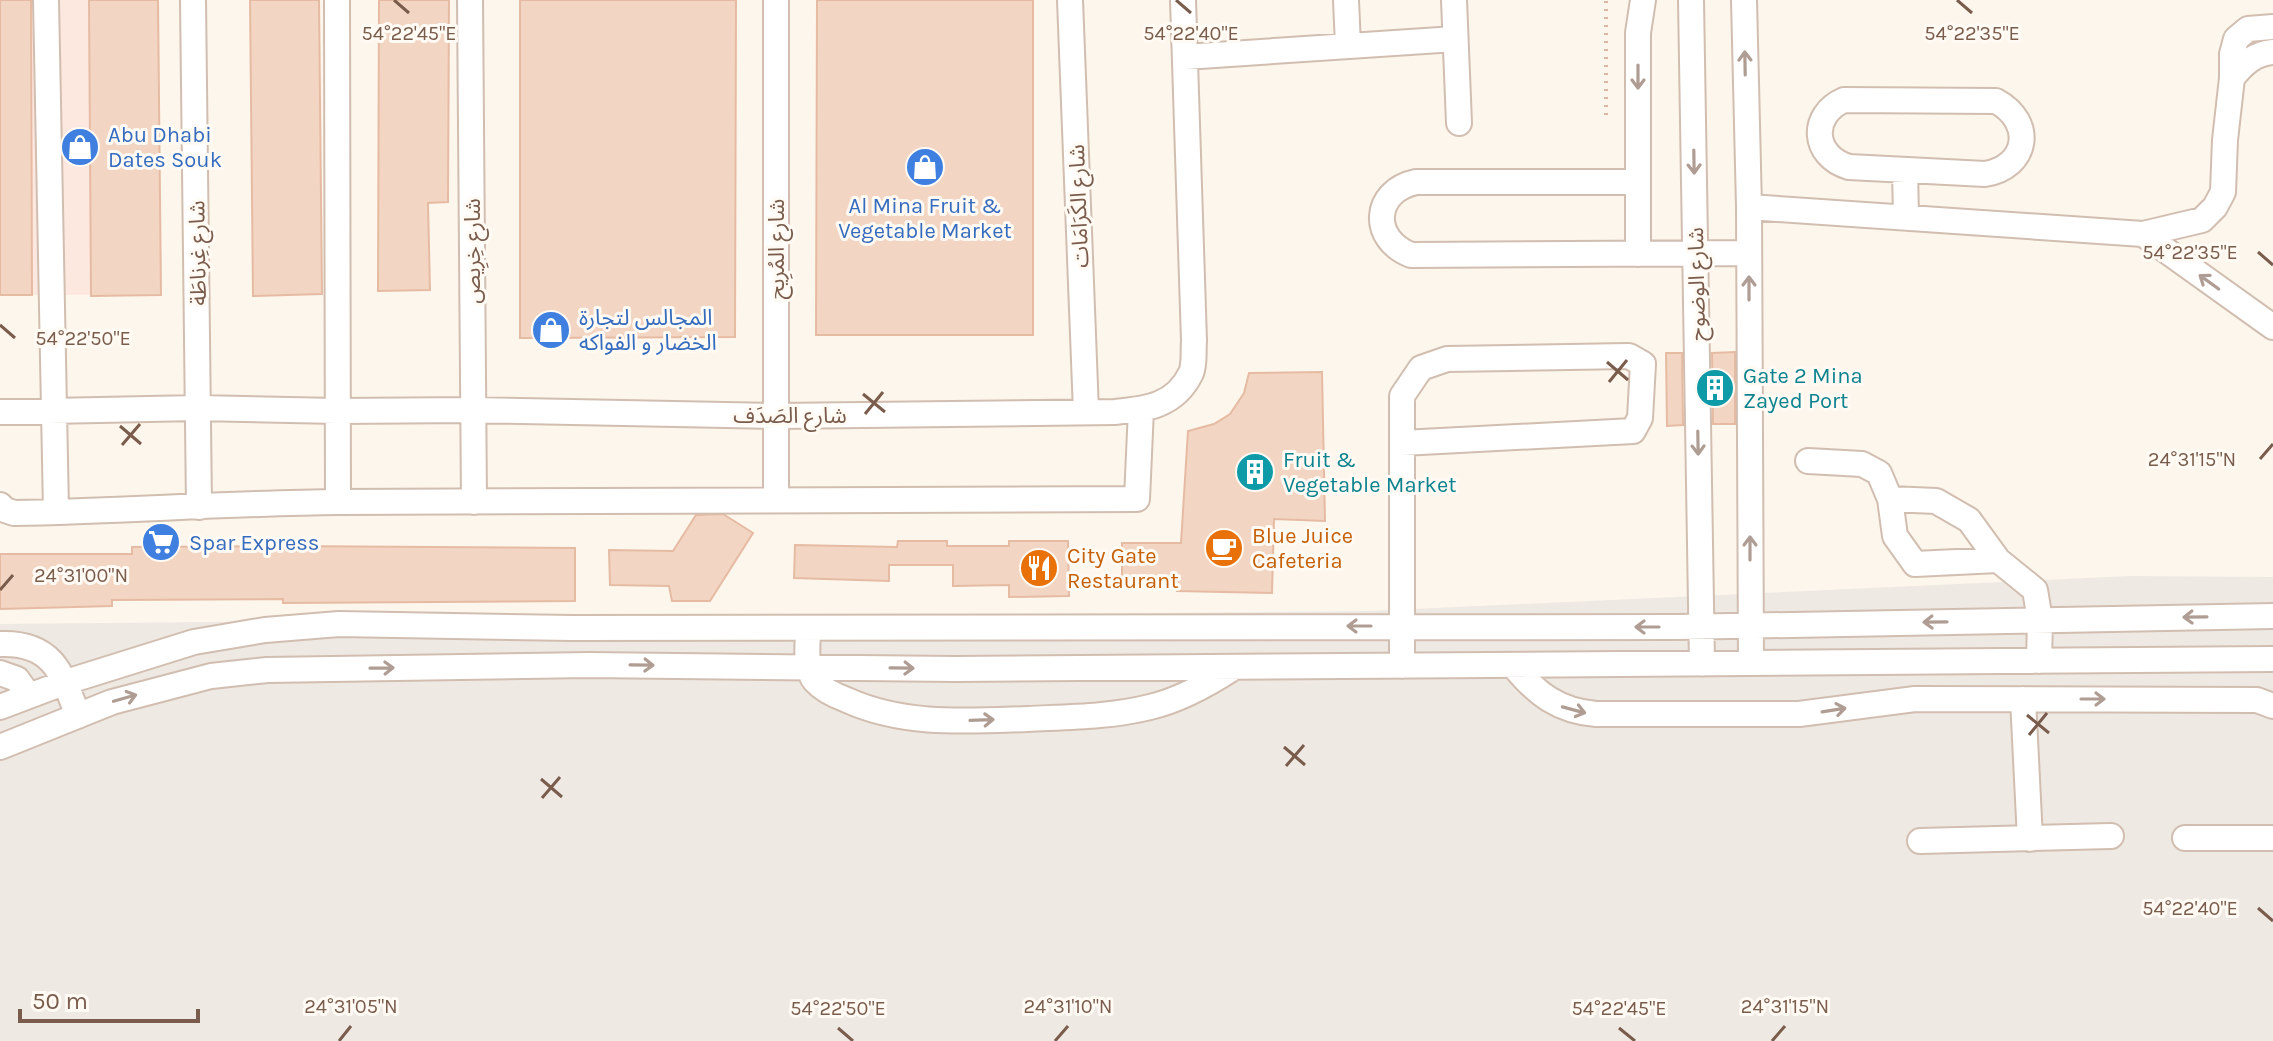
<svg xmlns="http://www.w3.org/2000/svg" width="2273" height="1041" font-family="Karla,'Noto Sans Arabic',sans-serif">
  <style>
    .commercial { fill: #fde8e0 }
    .industrial { fill: #efe9e4 }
    .building { fill: #f3d5c3; stroke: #e6bba3; stroke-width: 2 }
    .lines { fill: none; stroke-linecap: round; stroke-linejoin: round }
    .minor-casing { stroke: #d1beb0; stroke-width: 28 }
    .path { stroke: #d9b8a5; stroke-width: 4; stroke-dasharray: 2 6; stroke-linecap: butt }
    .minor { stroke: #fff; stroke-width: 24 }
    .oneway { stroke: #af9d94 }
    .ticks { fill: none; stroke: #7a5c4d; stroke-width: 3 }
    .labels { text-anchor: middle; stroke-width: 6; stroke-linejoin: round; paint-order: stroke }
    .shop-label { font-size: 22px; fill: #366cbe; stroke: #fffaf3; text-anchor: start }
    .street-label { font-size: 22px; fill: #7a5c4d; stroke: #fffaf3 }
    .culture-label { font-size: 22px; fill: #0d838f; stroke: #fffaf3; text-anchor: start }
    .food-label { font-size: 22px; fill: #c56008; stroke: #fffaf3; text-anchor: start }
    .ticks-label { font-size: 20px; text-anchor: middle; fill: #7a5c4d; stroke: #fffaf3; stroke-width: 6; stroke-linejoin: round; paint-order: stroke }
  </style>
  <rect width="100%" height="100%" fill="#fdf6ec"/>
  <path class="commercial" d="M0 0H158L161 295H0Z"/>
  <path class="industrial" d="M2130 576 2273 577V1041H0V624L1371 611Z"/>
  <path class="building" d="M0 0H31L32 295H0Z
    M89 0H158L161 295 91 296Z
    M250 0H319L322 294 253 296Z
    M379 0H449L448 202 428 203 430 290 378 291Z
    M520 0H736L735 337 520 338Z
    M817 0H1033V335H816Z
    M1735 352V424H1713L1712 353Z
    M1666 353H1682L1683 425 1667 426Z
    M1322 372 1325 521 1274 519 1272 593 1177 591 1178 581 1122 580V543H1181L1188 431 1214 424 1230 414 1244 393 1249 373Z
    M723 514 753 533 710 601H672L669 586 610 585 609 550 673 551 696 515Z
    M898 541H947V546H1009V541H1068L1069 596 1009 597V585L953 586V565H889V581L794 578 795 545 897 547Z
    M283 546 575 548V601L283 603V599L112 600V606L0 609V554H132V547Z"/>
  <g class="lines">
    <defs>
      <path id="minor" d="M46 0 56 512
        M193 0 199 507
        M337 0 338 502
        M470 0 474 502
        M1070 0 1086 412
        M1346 0 1348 46
        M1454 0 1459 123
        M1691 0 1702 664
        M1744 0 1749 207 1751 663
        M1185 57 1455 39
        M2232 78C2244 63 2254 54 2273 52
        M1844 100 1996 101C2035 122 2028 167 1985 174L1849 167C1812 156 1810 115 1844 100Z
        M1905 170 1906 217
        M1638 182H1416C1373 191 1370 239 1411 255L1749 253
        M1749 207 2143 234 2202 220 2215 207 2223 192 2225 140 2232 78V54L2236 39 2248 29 2273 27
        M2143 234 2273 327
        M1638 254V33L1643 0
        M0 412 198 408 337 411 473 410 776 416 1115 412C1147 409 1175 406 1191 373 1195 364 1193 351 1194 341L1183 0
        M1808 461 1862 464 1879 473 1890 499 1895 536 1915 564 1998 560 2035 590 2040 620 2039 661
        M776 498V0
        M1890 499 1936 501 1969 520 1998 560
        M0 505 5 510 14 513C123 511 232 503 340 502 606 500 872 498 1137 499L1141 409
        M808 628C808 644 804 668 815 681 823 690 836 696 847 700 904 726 967 721 1028 719 1069 717 1110 717 1150 707 1180 700 1207 685 1233 668
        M0 644C53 642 62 673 78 716
        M1513 665C1536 694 1559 711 1596 714H1799L1915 699 2257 700 2273 706
        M1402 666V396L1421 368 1447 359 1629 356 1643 364 1640 418 1633 431 1402 443
        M0 673 17 679 29 696
        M2023 699 2030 839
        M0 707 66 682 194 642 265 630 339 624 572 628 1678 627 2273 616
        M0 747 112 702 211 676 267 670 589 665 955 669 2273 659
        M2185 838H2273
        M1920 841 2111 836"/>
    </defs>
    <use href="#minor" class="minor-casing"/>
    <path class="path" d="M1606 115V0"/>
    <use href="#minor" class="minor"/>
  </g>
  <defs><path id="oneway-shaft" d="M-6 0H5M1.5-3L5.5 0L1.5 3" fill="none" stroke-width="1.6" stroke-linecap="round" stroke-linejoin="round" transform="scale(2)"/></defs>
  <g class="oneway">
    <use href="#oneway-shaft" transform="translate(1745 63) rotate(-91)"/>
    <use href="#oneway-shaft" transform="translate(1638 77) rotate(90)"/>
    <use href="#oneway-shaft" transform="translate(1694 162) rotate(89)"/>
    <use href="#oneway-shaft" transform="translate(2209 282) rotate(-144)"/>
    <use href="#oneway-shaft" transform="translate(1749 288) rotate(-90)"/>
    <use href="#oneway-shaft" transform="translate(1698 443) rotate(89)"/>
    <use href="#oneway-shaft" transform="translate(1750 548) rotate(-90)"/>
    <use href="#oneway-shaft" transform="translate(2195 617) rotate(179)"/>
    <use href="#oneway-shaft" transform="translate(1935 622) rotate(179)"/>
    <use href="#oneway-shaft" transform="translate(1359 626) rotate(180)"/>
    <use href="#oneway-shaft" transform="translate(1647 627) rotate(-180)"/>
    <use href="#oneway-shaft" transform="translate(642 665) rotate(1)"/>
    <use href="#oneway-shaft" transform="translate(382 668) rotate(-1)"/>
    <use href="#oneway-shaft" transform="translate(902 668) rotate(1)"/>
    <use href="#oneway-shaft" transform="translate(125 698) rotate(-16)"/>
    <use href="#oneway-shaft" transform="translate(2093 699)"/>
    <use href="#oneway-shaft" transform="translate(1574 710) rotate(15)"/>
    <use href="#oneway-shaft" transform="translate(1834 710) rotate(-9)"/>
    <use href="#oneway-shaft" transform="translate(982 720) rotate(-2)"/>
  </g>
  <path class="ticks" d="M394 0 409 13M1176 0 1191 13M1957 0 1972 13M2258 252 2273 265M0 325 15 338M1607 362 1628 380M1609 382 1627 360M863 394 885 412M865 414 883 392M120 426 141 444M122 445 140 424M2260 459 2273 444M0 590 13 575M2027 715 2049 733M2029 735 2047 713M1284 747 1305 765M1286 766 1304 745M541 779 562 797M542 798 560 777M2258 908 2273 921M838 1028 853 1041M1619 1028 1635 1041M339 1041 351 1026M1055 1041 1068 1026M1772 1041 1785 1026"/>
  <defs>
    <symbol id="shop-disc" viewBox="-11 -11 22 22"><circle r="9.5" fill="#3f7fe0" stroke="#fffaf3"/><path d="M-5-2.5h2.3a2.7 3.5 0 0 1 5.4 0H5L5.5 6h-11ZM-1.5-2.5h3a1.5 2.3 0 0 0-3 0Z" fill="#fff"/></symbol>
    <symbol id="building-disc" viewBox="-11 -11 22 22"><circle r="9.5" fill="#0f9aa8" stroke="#fffaf3"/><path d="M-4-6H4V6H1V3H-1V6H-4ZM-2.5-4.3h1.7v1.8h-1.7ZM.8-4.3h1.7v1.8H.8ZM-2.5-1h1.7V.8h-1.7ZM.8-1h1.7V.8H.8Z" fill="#fff"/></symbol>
    <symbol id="supermarket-disc" viewBox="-11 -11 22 22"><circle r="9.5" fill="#3f7fe0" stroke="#fffaf3"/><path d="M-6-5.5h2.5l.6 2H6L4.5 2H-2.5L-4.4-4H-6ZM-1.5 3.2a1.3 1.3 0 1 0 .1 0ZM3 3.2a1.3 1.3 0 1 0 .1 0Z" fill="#fff"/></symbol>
    <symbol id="cafe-disc" viewBox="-11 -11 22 22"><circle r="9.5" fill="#e8710a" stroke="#fffaf3"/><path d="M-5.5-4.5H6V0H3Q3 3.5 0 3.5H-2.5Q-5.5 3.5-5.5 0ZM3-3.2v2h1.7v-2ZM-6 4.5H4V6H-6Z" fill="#fff"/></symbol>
    <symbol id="restaurant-disc" viewBox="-11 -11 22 22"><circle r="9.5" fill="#e8710a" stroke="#fffaf3"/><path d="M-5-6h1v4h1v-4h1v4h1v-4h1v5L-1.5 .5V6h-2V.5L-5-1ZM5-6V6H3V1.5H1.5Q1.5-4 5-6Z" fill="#fff"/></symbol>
  </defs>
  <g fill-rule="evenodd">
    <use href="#shop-disc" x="58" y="125" width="44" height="44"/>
    <use href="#shop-disc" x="903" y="145" width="44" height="44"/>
    <use href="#shop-disc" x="529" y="308" width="44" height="44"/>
    <use href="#building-disc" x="1693" y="366" width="44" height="44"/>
    <use href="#building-disc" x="1233" y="450" width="44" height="44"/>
    <use href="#supermarket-disc" x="139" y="520" width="44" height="44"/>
    <use href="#cafe-disc" x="1202" y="526" width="44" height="44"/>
    <use href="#restaurant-disc" x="1017" y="546" width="44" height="44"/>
  </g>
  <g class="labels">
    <g class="shop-label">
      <text x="108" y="142">Abu Dhabi<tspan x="108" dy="25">Dates Souk</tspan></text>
      <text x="925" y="213" text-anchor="middle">Al Mina Fruit &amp;<tspan x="925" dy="25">Vegetable Market</tspan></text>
      <text x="579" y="325">المجالس لتجارة<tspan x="579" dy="25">الخضار و الفواكه</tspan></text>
      <text x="189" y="550">Spar Express</text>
    </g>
    <g class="street-label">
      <text transform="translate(1078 206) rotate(-92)" y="8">شارع الكَرَامَات</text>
      <text transform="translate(776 249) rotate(-90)" y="8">شارع المُرِيح</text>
      <text transform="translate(472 251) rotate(-90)" y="8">شارع خِرِيص</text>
      <text transform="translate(197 253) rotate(-91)" y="8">شارع غِرناطَة</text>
      <text transform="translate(1696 284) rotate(-91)" y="8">شارع الوضوح</text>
      <text x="790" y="423">شارع الصَدَف</text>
    </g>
    <g class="culture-label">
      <text x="1743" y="383">Gate 2 Mina<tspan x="1743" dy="25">Zayed Port</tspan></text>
      <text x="1283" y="467">Fruit &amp;<tspan x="1283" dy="25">Vegetable Market</tspan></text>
    </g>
    <g class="food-label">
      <text x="1252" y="543">Blue Juice<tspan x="1252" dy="25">Cafeteria</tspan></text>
      <text x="1067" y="563">City Gate<tspan x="1067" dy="25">Restaurant</tspan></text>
    </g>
  </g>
  <g class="ticks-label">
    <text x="409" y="40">54°22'45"E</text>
    <text x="1191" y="40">54°22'40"E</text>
    <text x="1972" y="40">54°22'35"E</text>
    <text x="2190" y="259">54°22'35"E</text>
    <text x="83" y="345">54°22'50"E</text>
    <text x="2192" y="466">24°31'15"N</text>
    <text x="81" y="582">24°31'00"N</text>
    <text x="2190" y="915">54°22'40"E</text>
    <text x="351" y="1013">24°31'05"N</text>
    <text x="1068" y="1013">24°31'10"N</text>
    <text x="1785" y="1013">24°31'15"N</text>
    <text x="838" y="1015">54°22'50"E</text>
    <text x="1619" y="1015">54°22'45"E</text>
  </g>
  <path d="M20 1009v12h178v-12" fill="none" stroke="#7a5c4d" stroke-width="4"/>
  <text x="32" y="1009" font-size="24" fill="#7a5c4d" stroke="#fffaf3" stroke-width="6" paint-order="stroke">50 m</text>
</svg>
